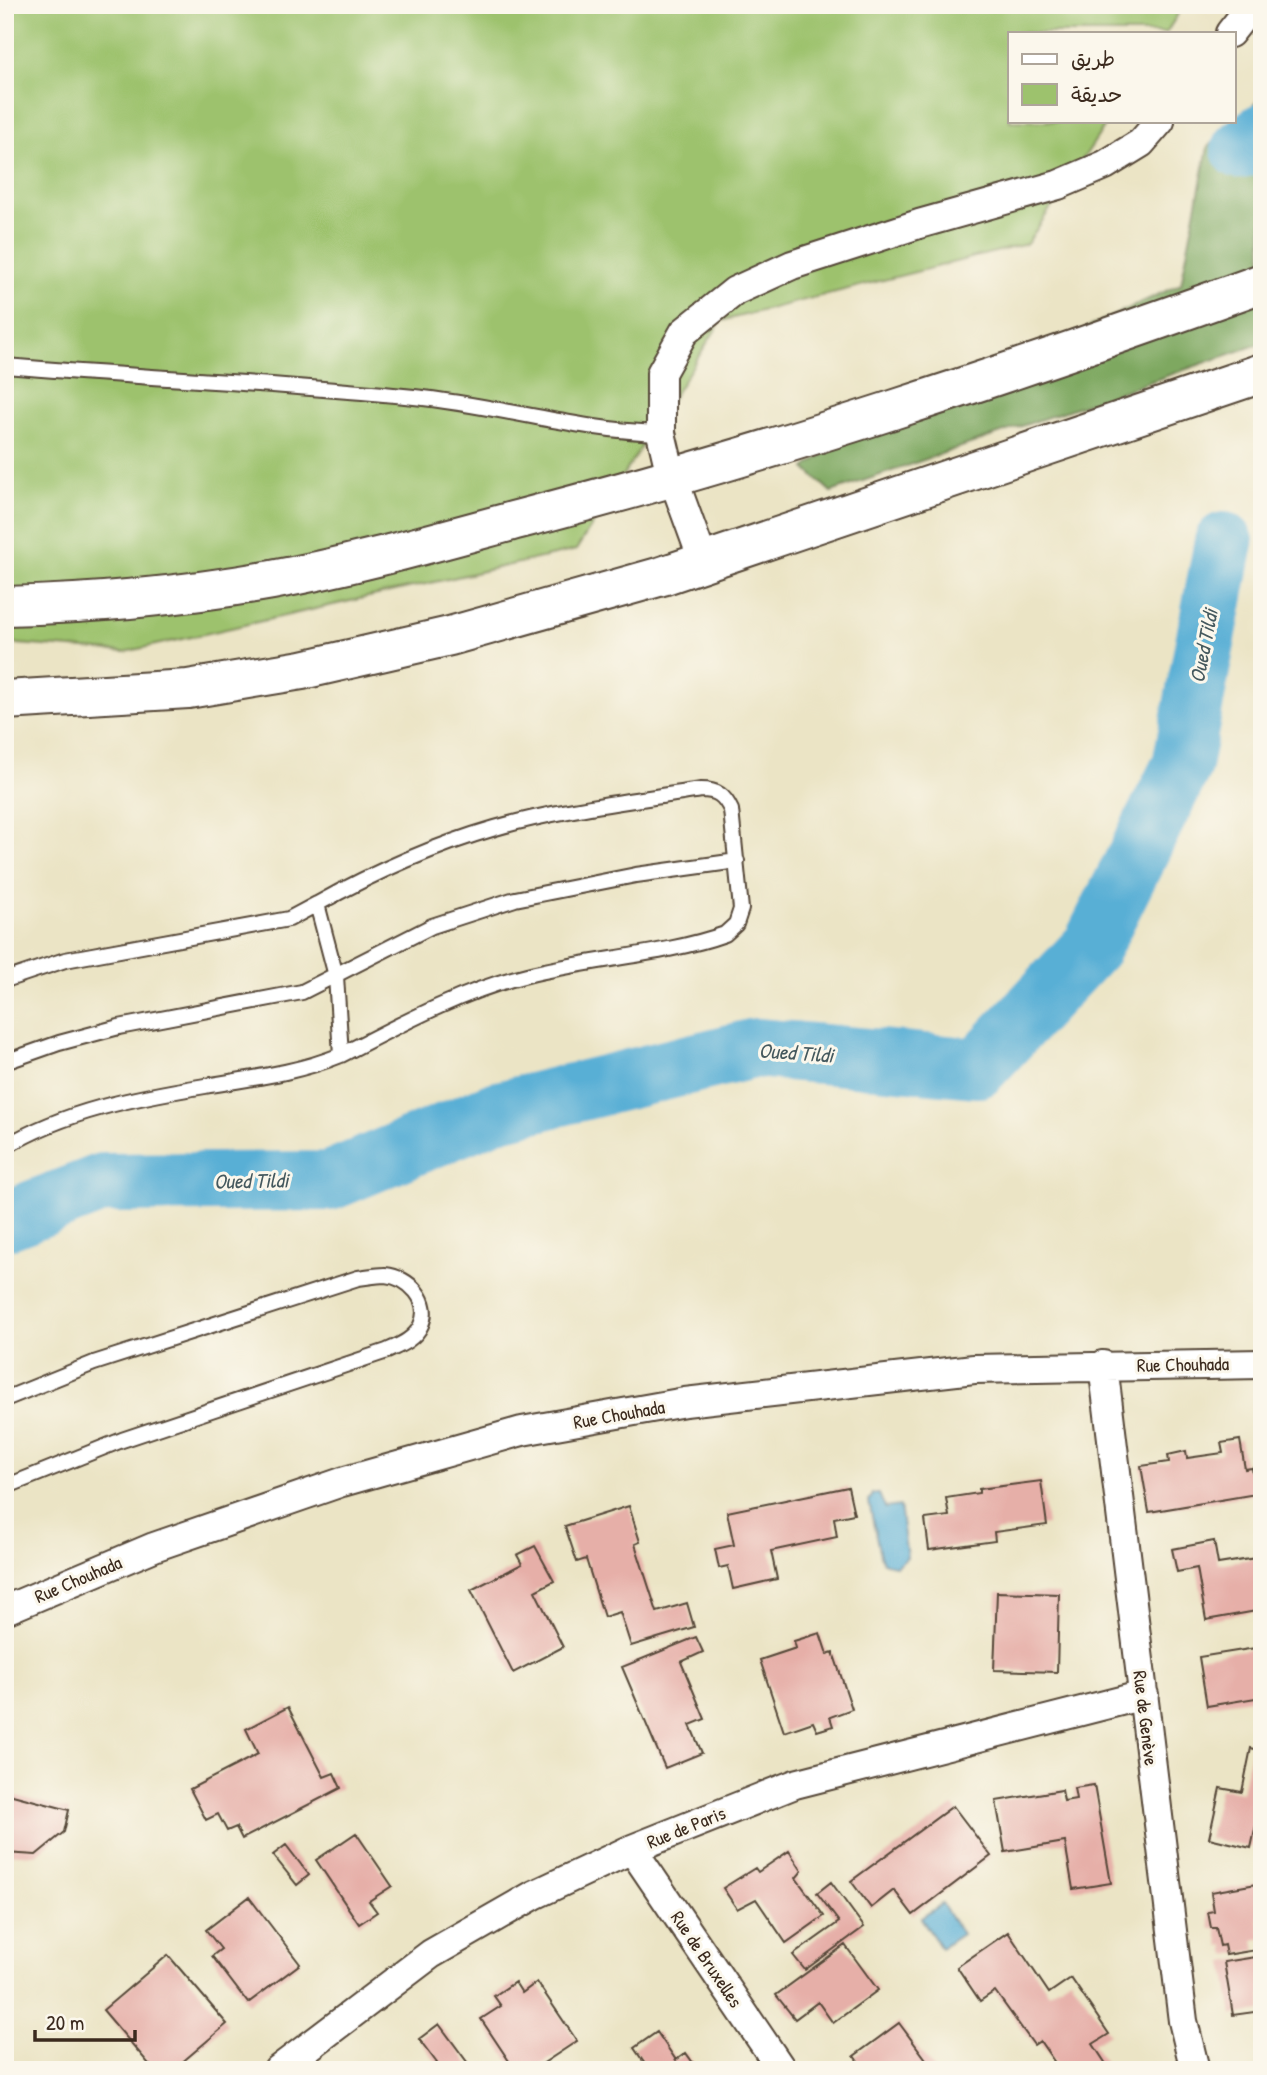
<svg xmlns="http://www.w3.org/2000/svg" width="1267" height="2075" font-family="'Patrick Hand','Playpen Sans Arabic',sans-serif">
  <style>
    .green { fill: #9dc26d; stroke: #6c7646; stroke-width: 2 }
    .forest { fill: #7ea860; stroke: #5c693f; stroke-width: 2 }
    .water { fill: #58afd5; stroke: #4a6c7a; stroke-width: 2 }
    .lines { fill: none; stroke-linecap: round; stroke-linejoin: round }
    .river { stroke: #58afd5; stroke-width: 60 }
    .building { fill: #e6afa8 }
    .lane-casing { stroke: #554637; stroke-width: 18 }
    .street-casing { stroke: #554637; stroke-width: 32 }
    .highway-casing { stroke: #554637; stroke-width: 42 }
    .lane { stroke: #fff; stroke-width: 14 }
    .street { stroke: #fff; stroke-width: 28 }
    .highway { stroke: #fff; stroke-width: 38 }
    .labels { text-anchor: middle; stroke-width: 6; stroke-linejoin: round; paint-order: stroke }
    .street-label { font-size: 19px; fill: #3b2a1e; stroke: #fbf7ec }
    .water-label { font-size: 21px; font-style: italic; fill: #45595e; stroke: #fbf7ec }
  </style>
  <rect width="100%" height="100%" fill="#fbf7ec"/>
  <filter id="ink" filterUnits="userSpaceOnUse"><feTurbulence type="fractalNoise" baseFrequency=".0143" numOctaves="2"/><feDisplacementMap in="SourceGraphic" scale="14" xChannelSelector="R" yChannelSelector="G"/><feConvolveMatrix kernelMatrix="1 2 1 2 8 2 1 2 1" color-interpolation-filters="sRGB"/></filter>
  <filter id="wash" filterUnits="userSpaceOnUse"><feTurbulence type="fractalNoise" baseFrequency=".00686" numOctaves="4" result="noise"/><feDisplacementMap in="SourceGraphic" scale="28" xChannelSelector="R" yChannelSelector="G"/><feGaussianBlur stdDeviation="1.57" result="paint"/><feColorMatrix in="noise" values="0 0 0 0 0 0 0 0 0 0 0 0 0 0 0 0 0 1.4 0 .05"/><feComposite in="paint" operator="in"/></filter>
  <g filter="url(#wash)">
    <rect width="100%" height="100%" fill="#ebe4c5"/>
    <path class="green" d="M5 5H1184L1166 33H1010V121H1108L1027 244 721 321 576 550 125 652 5 643Z"/>
    <path class="forest" d="M1262 97V343L831 492 805 468 836 445 1181 284 1208 147Z"/>
    <path class="water" d="M873 1494H879L885 1508 900 1506 907 1557 896 1566 883 1562 880 1555 869 1502Z
      M942 1904 962 1934 941 1948 921 1918Z"/>
    <g class="lines">
      <path class="river" d="M1241 149 1262 133
        M5 1221 103 1183 329 1181 495 1112 756 1048 978 1068 1092 946 1182 765 1224 542"/>
    </g>
    <g id="blocks">
      <path class="building" d="M1240 1440 1245 1469 1252 1468 1256 1494 1149 1512 1141 1466 1169 1462 1168 1455 1186 1451 1187 1458 1223 1453 1221 1443Z
        M1041 1481 1047 1525 994 1532 995 1541 929 1550 925 1519 949 1516 946 1498 979 1493V1489Z
        M848 1487 854 1514 834 1518 837 1537 771 1551 777 1579 733 1589 728 1566 719 1568 715 1549 734 1545 727 1512Z
        M629 1506 640 1542 635 1544 657 1612 687 1603 694 1627 631 1646 620 1612 604 1617 586 1559 577 1562 565 1526Z
        M1214 1541 1218 1564 1262 1557V1610L1206 1620 1197 1568 1177 1572 1172 1549Z
        M535 1546 554 1581 535 1591 563 1647 513 1673 471 1590 522 1564 517 1555Z
        M997 1592 1059 1594 1057 1672 994 1670Z
        M820 1633 827 1654 833 1652 852 1709 830 1717 833 1726 817 1731 813 1722 784 1732 760 1660 796 1648 794 1641Z
        M696 1637 703 1652 681 1662 705 1719 690 1725 702 1753 665 1768 622 1667Z
        M1262 1647V1697L1207 1706 1199 1657Z
        M288 1707 324 1777 334 1773 341 1788 242 1839 236 1827 227 1831 218 1814 206 1820 190 1789 258 1754 246 1729Z
        M1251 1748 1262 1751V1813L1259 1812 1251 1848 1209 1838 1220 1788 1242 1792Z
        M1094 1785 1111 1883 1073 1889 1065 1842 1005 1852 996 1801 1062 1790 1064 1801 1076 1799 1074 1788Z
        M5 1793 69 1810 64 1832 36 1855 5 1853Z
        M953 1806 991 1856 913 1915 894 1890 871 1908 851 1881Z
        M356 1833 392 1886 369 1901 377 1912 359 1924 316 1860Z
        M286 1845 309 1875 297 1885 273 1855Z
        M789 1851 802 1871 796 1878 824 1916 786 1943 756 1899 737 1909 723 1888 755 1868 758 1872Z
        M831 1882 864 1927 805 1970 793 1955 839 1922 817 1893Z
        M1262 1883V1916H1258L1262 1938 1254 1940 1256 1950 1226 1955 1224 1945 1220 1946 1216 1928H1211L1208 1912 1214 1911 1211 1892Z
        M249 1897 300 1964 248 2003 212 1956 221 1949 206 1930Z
        M1008 1932 1049 1993 1071 1978 1109 2034 1093 2044 1110 2070H1060L1040 2041 1034 2045 995 1991 980 2001 957 1967Z
        M845 1945 878 1990 833 2023 818 2002 795 2019 776 1995Z
        M168 1955 227 2024 173 2070H154L103 2010Z
        M1262 1956V2011L1233 2015 1224 1962Z
        M515 1982 522 1993 537 1982 577 2041 533 2070H515L481 2019 501 2006 494 1996Z
        M899 2023 934 2070H864L854 2056Z
        M439 2024 473 2070H429L437 2063 419 2039Z
        M657 2032 676 2060 686 2053 698 2070H643L647 2067 634 2048Z"/>
    </g>
  </g>
  <g filter="url(#ink)">
    <use href="#blocks" fill-opacity="0" stroke="#554637" stroke-width="2"/>
    <g class="lines">
      <defs>
        <path id="lane" d="M5 366C141 378 278 383 414 397 497 405 578 431 661 433
          M317 904C373 873 433 846 495 828 561 809 632 801 701 790 717 790 724 795 731 810L741 909 736 924 725 934C667 955 589 959 527 975 462 991 401 1024 341 1055
          M5 980 65 960 289 919 317 904 336 976 341 1055C297 1073 252 1078 205 1086 138 1097 64 1111 5 1147
          M5 1062 59 1043 119 1027 302 992 432 926 515 899 636 875 737 861
          M5 1399 94 1363 358 1278C367 1277 377 1275 385 1275 409 1277 432 1301 421 1325 415 1339 400 1345 387 1351L122 1440 5 1487"/>
        <path id="street" d="M1230 33 1252 5
          M704 563 669 467 661 433V373L684 332 735 291 792 265 919 224 1058 185 1105 165 1141 143 1160 121
          M1103 1365 1183 2021 1195 2070
          M5 1610 154 1547 342 1482 522 1431 685 1402 974 1369 1262 1364
          M632 1849 782 2070
          M278 2070 431 1954 534 1895 632 1849 795 1784 1144 1695"/>
        <path id="highway" d="M5 606C93 604 186 595 272 580 355 565 438 541 520 519 771 454 1018 371 1262 283
          M5 700 188 689 302 670 450 636 662 576 1262 373"/>
      </defs>
      <use href="#lane" class="lane-casing"/>
      <use href="#street" class="street-casing"/>
      <use href="#highway" class="highway-casing"/>
      <use href="#lane" class="lane"/>
      <use href="#street" class="street"/>
      <use href="#highway" class="highway"/>
    </g>
  </g>
  <g class="labels">
    <g class="street-label">
      <text transform="translate(1183 1364) rotate(-1)" y="7">Rue Chouhada</text>
      <text transform="translate(619 1414) rotate(-10)" y="7">Rue Chouhada</text>
      <text transform="translate(78 1579) rotate(-23)" y="7">Rue Chouhada</text>
      <text transform="translate(1146 1718) rotate(83)" y="7">Rue de Genève</text>
      <text transform="translate(686 1827) rotate(-22)" y="7">Rue de Paris</text>
      <text transform="translate(707 1959) rotate(56)" y="7">Rue de Bruxelles</text>
    </g>
    <g class="water-label">
      <text transform="translate(1204 646) rotate(-79)" y="7">Oued Tildi</text>
      <text transform="translate(796 1053) rotate(4)" y="7">Oued Tildi</text>
      <text transform="translate(251 1181) rotate(-1)" y="7">Oued Tildi</text>
    </g>
  </g>
  <rect width="1267" height="2075" fill="none" stroke="#fbf7ec" stroke-width="28"/>
  <rect x="1008" y="32" width="228" height="91" fill="#fbf7ec" stroke="#aea59a" stroke-width="2"/>
  <rect x="1022" y="54" width="35" height="10" fill="#ffffff" stroke="#aea59a" stroke-width="2"/>
  <text x="1071" y="66" font-size="21" fill="#3b2a1e">طريق</text>
  <rect x="1022" y="84" width="35" height="21" fill="#9dc26d" stroke="#aea59a" stroke-width="2"/>
  <text x="1071" y="102" font-size="21" fill="#3b2a1e">حديقة</text>
  <path d="M35 2030v10h100v-10" fill="none" stroke="#3b2a1e" stroke-width="3.5"/>
  <text x="46" y="2030" font-size="21" fill="#3b2a1e" stroke="#fbf7ec" stroke-width="5" paint-order="stroke">20 m</text>
</svg>
